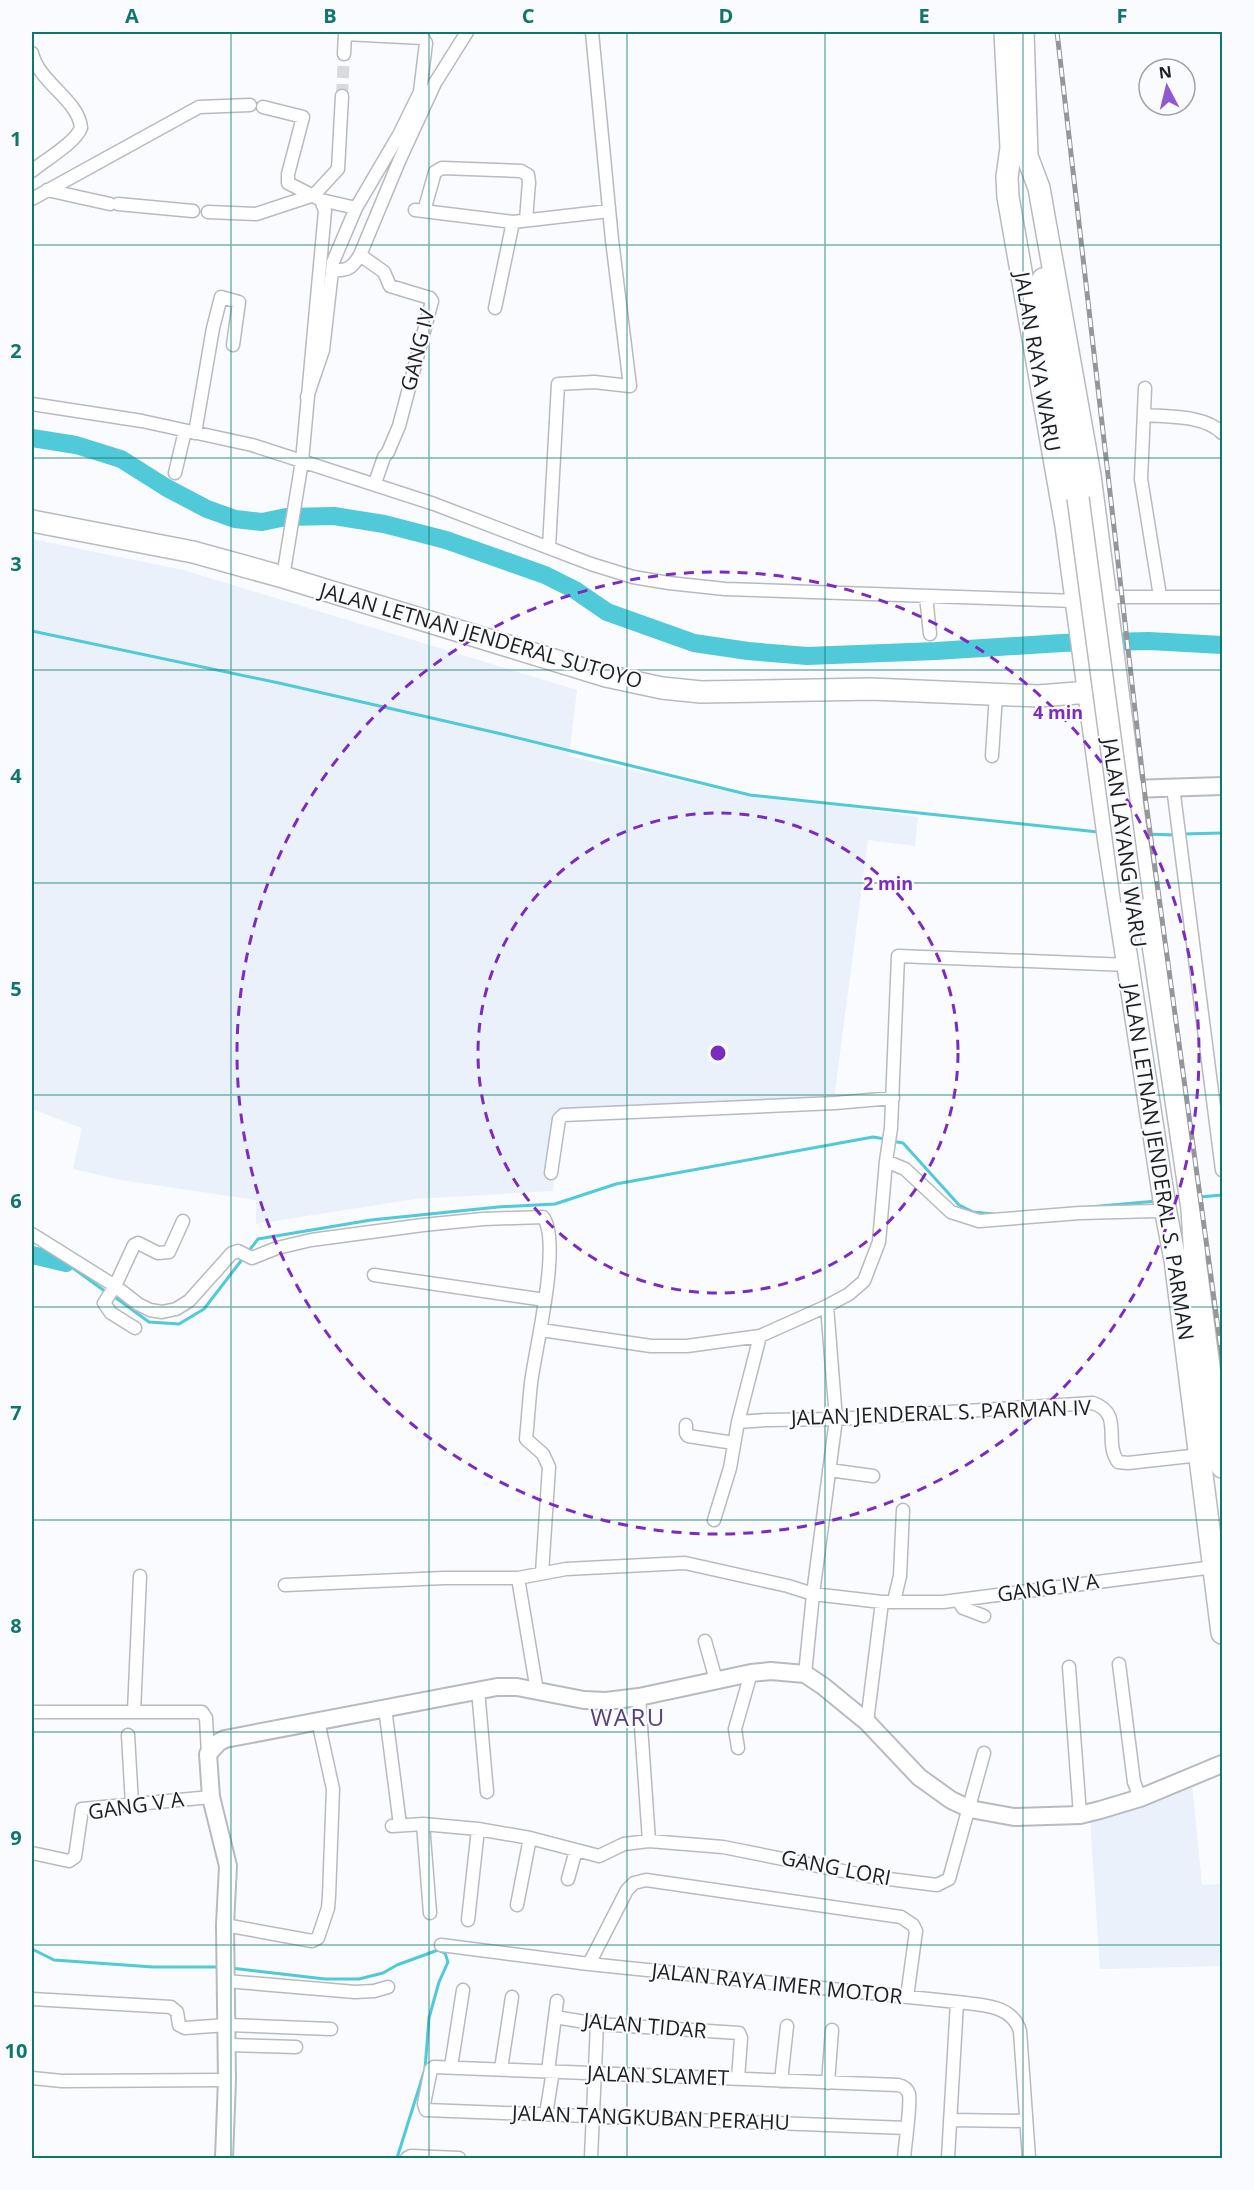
<svg xmlns="http://www.w3.org/2000/svg" width="1254" height="2190" font-family="'Open Sans',sans-serif">
  <style>
    .built { fill: #eaf1fa }
    .lines { fill: none; stroke-linecap: round; stroke-linejoin: round }
    .stream { stroke: #50c9d9; stroke-width: 3 }
    .river { stroke: #50c9d9; stroke-width: 18 }
    .street-tunnel { stroke: #d8dadd; stroke-width: 12; stroke-dasharray: 12 6; stroke-linecap: butt }
    .street-casing { stroke: #b7bbbf; stroke-width: 15 }
    .secondary-casing { stroke: #b7bbbf; stroke-width: 20 }
    .highway-casing { stroke: #b7bbbf; stroke-width: 24 }
    .street { stroke: #fff; stroke-width: 12 }
    .secondary { stroke: #fff; stroke-width: 16 }
    .highway { stroke: #fff; stroke-width: 21 }
    .rail-casing { stroke: #959699; stroke-width: 5 }
    .rail { stroke: #f9fbfe; stroke-width: 3; stroke-dasharray: 9; stroke-linecap: butt }
    .highway-bridge-casing { stroke: #b7bbbf; stroke-width: 24; stroke-linecap: butt }
    .highway-bridge { stroke: #fff; stroke-width: 21 }
    .grid { fill: none; stroke: #0f766e; stroke-width: 1.5; stroke-opacity: 0.55 }
    .ring { fill: none; stroke: #7b2cbf; stroke-width: 3; stroke-dasharray: 10 8 }
    .labels { text-anchor: middle; stroke-width: 4.5; stroke-linejoin: round; paint-order: stroke }
    .street-label { font-size: 21px; fill: #1e1f21; stroke: #f9fbfe }
    .quarter-label { font-size: 24px; letter-spacing: 1.5px; fill: #5a407d; stroke: #f9fbfe }
    .centre { fill: #7b2cbf; stroke: #f9fbfe; stroke-width: 3 }
    .ring-label { font-size: 18px; text-anchor: middle; font-weight: bold; fill: #7b2cbf; stroke: #f9fbfe; stroke-width: 4.5; stroke-linejoin: round; paint-order: stroke }
    .neatline { fill: none; stroke: #0f766e; stroke-width: 2 }
    .grid-label { font-size: 20px; text-anchor: middle; font-weight: bold; fill: #0f766e }
  </style>
  <rect width="100%" height="100%" fill="#f9fbfe"/>
  <path class="built" d="M32 539 183 570 577 690 569 756 722 790 918 817 915 846 868 840 834 1099 561 1112 553 1191 415 1199 256 1224V1200L121 1180 73 1169 82 1128 32 1109Z
    M1192 1783 1202 1885 1222 1884V1966L1100 1969 1090 1820Z"/>
  <g class="lines">
    <path class="stream" d="M32 631 279 683 506 735 750 795 1098 832
      M1144 834 1176 835
      M1183 834 1222 833
      M891 1141 903 1143 959 1205 973 1212 993 1214
      M1200 1197 1222 1195
      M1089 1207 1157 1201
      M248 1252 258 1239 371 1220 498 1207 555 1204 616 1184 873 1137 885 1139
      M66 1263 106 1292
      M112 1295 149 1322 179 1324 204 1309 244 1257
      M32 1949 54 1960 153 1967H219
      M231 1968 325 1979H359L383 1973 397 1965 438 1950 445 1953 448 1962 439 1982 429 2018 425 2069 397 2158"/>
    <path class="river" d="M32 438 76 445 121 459 167 488 207 509 235 519 262 522 286 517 334 516 384 524 446 540 545 575 575 590 607 612 694 643 748 651 807 656 936 651 1062 643 1149 641 1222 645
      M32 1255 66 1263"/>
    <path class="street-tunnel" d="M342 96 344 54"/>
    <defs>
      <path id="street" d="M32 53C39 83 79 100 81 128 75 143 45 160 32 171
        M263 107 303 117 288 174V183L321 200 356 208
        M47 190 110 204
        M32 199 199 107 250 105
        M118 204 193 211
        M415 210 513 222 609 211
        M424 211 435 172 442 168 521 171 528 175 529 182 526 220
        M208 212 256 214 314 195 338 169 342 96
        M360 255 384 272 390 286 430 298 432 301 399 426 388 452 384 457 375 483
        M332 270C348 271 352 268 360 255L400 159 435 83 467 32
        M495 308 513 222
        M1145 388 1141 479 1160 596
        M307 397 323 350 333 262 356 208 400 133 420 92 426 43 423 38 345 34 344 54
        M32 404 142 421 252 445 434 504 591 564 633 577 669 583 725 589 1076 601
        M1145 415C1169 417 1205 415 1222 433
        M195 433 213 328 221 297 239 302 233 345
        M175 473 185 431
        M549 547 558 384 594 382 630 386 612 240 592 32
        M283 577 302 461 325 211 321 200
        M926 596 930 634
        M1107 597H1222
        M992 756 996 694
        M1173 787 1222 1170
        M886 1161 905 1169 951 1212 979 1221 1080 1213 1156 1211
        M551 1173 559 1119 563 1115 835 1103 893 1098
        M32 1234 115 1286 138 1304 150 1310 162 1312 176 1309 189 1301 232 1253 238 1251 252 1258 277 1248 311 1240 423 1225 483 1219 543 1217C562 1242 535 1350 531 1383 529 1401 528 1420 526 1439L543 1454 549 1467 542 1573
        M374 1275 545 1300
        M135 1328 111 1313 104 1303 115 1286 134 1245 138 1243 158 1253 169 1252 183 1221
        M541 1330 651 1346H687L760 1336 827 1306 849 1294 864 1281 879 1242 886 1161 891 1128 898 956 1128 965
        M738 1422 760 1336
        M686 1425V1433L688 1436 734 1443
        M829 1470 873 1476
        M714 1520 730 1468 738 1422 766 1420 836 1419 1093 1403C1124 1414 1103 1441 1118 1462L1128 1463 1200 1455
        M518 1578 537 1691
        M285 1585 444 1578H518L566 1569 685 1563 788 1586 813 1594 882 1602H943L1214 1567
        M958 1600 963 1608 984 1616
        M894 1601 900 1576 903 1510
        M705 1641 716 1680
        M1119 1664 1134 1782 1140 1798
        M1069 1667 1080 1815
        M805 1674 813 1594 836 1419 827 1306
        M478 1690 487 1792
        M639 1697 649 1841
        M385 1708 400 1825
        M32 1712H202L206 1718 208 1754
        M134 1712 140 1576
        M867 1722 882 1602
        M128 1735 132 1804
        M738 1748 735 1729 751 1673
        M423 1824 430 1913
        M392 1826 423 1824 478 1829 530 1838 599 1856 624 1844 649 1841 723 1847 873 1877 937 1885 949 1879 984 1753
        M32 1853 69 1861 75 1857 82 1809 211 1797
        M568 1879 576 1850
        M517 1905 530 1838
        M468 1920 478 1829
        M225 1925 312 1941 318 1938 328 1908 329 1896 333 1789 318 1721
        M441 1945 589 1964 957 2002C980 2005 1012 2004 1020 2031L1029 2158
        M589 1964 627 1890 634 1883 646 1880 901 1917 913 1925 916 1931 907 1997
        M226 1981 355 1992 374 1991 388 1987
        M32 1999 171 2007 177 2012 179 2025 185 2028 227 2025 331 2029
        M555 2017 597 2024 739 2033 741 2038 738 2079
        M227 2045 296 2047
        M451 2067 463 1990
        M501 2069 512 1997
        M548 2071 557 2001
        M32 2078 62 2081 227 2080
        M781 2081 787 2026
        M828 2083 832 2030
        M546 2114 553 2071
        M950 2120 1026 2121
        M407 2158 411 2156 459 2158
        M591 2158 597 2024
        M904 2158C905 2145 911 2105 909 2094 907 2088 903 2086 898 2085L434 2067 431 2069 424 2104 426 2110 907 2128
        M948 2158 957 2002"/>
      <path id="secondary" d="M1131 789 1222 786
        M224 2158 227 2080 225 1925 228 1866 211 1797 208 1754 219 1742 225 1739 497 1687H517L584 1700 606 1701 639 1697 751 1673 771 1671 805 1674 823 1686 867 1722 919 1777 951 1800 970 1809 1014 1817 1080 1815 1100 1810 1140 1798 1222 1764"/>
      <path id="highway" d="M1005 32 1011 148 1007 177 1008 197 1066 526 1109 843 1166 1213 1175 1260 1222 1633
        M1023 32 1027 156 1039 188 1090 475 1135 823 1192 1209 1195 1259 1222 1467
        M1043 279 1047 324 1078 498
        M32 521 193 552 283 577 606 676 662 688 701 692 871 689 1038 696 1103 691"/>
    </defs>
    <use href="#street" class="street-casing"/>
    <use href="#secondary" class="secondary-casing"/>
    <use href="#highway" class="highway-casing"/>
    <use href="#street" class="street"/>
    <use href="#secondary" class="secondary"/>
    <use href="#highway" class="highway"/>
    <defs>
      <path id="rail" d="M1057 32 1144 788 1222 1357"/>
    </defs>
    <use href="#rail" class="rail-casing"/>
    <use href="#rail" class="rail"/>
    <defs>
      <path id="highway-bridge" d="M1078 498 1132 901"/>
    </defs>
    <use href="#highway-bridge" class="highway-bridge-casing"/>
    <use href="#highway-bridge" class="highway-bridge"/>
  </g>
  <path class="grid" d="M231 32V2158M429 32V2158M627 32V2158M825 32V2158M1023 32V2158M32 245H1222M32 458H1222M32 670H1222M32 883H1222M32 1095H1222M32 1307H1222M32 1520H1222M32 1732H1222M32 1945H1222"/>
  <g class="ring">
    <circle cx="718" cy="1053" r="240"/>
    <circle cx="718" cy="1053" r="481"/>
  </g>
  <g class="labels">
    <g class="street-label">
      <text transform="translate(418 350) rotate(-76)" y="7">GANG IV</text>
      <text transform="translate(1037 362) rotate(80)" y="7">JALAN RAYA WARU</text>
      <text transform="translate(481 636) rotate(16)" y="7">JALAN LETNAN JENDERAL SUTOYO</text>
      <text transform="translate(1124 843) rotate(82)" y="7">JALAN LAYANG WARU</text>
      <text transform="translate(1158 1162) rotate(81)" y="7">JALAN LETNAN JENDERAL S. PARMAN</text>
      <text transform="translate(941 1413) rotate(-2)" y="7">JALAN JENDERAL S. PARMAN IV</text>
      <text transform="translate(1048 1588) rotate(-8)" y="7">GANG IV A</text>
      <text transform="translate(136 1806) rotate(-8)" y="7">GANG V A</text>
      <text transform="translate(836 1868) rotate(11)" y="7">GANG LORI</text>
      <text transform="translate(777 1984) rotate(6)" y="7">JALAN RAYA IMER MOTOR</text>
      <text transform="translate(645 2026) rotate(5)" y="7">JALAN TIDAR</text>
      <text transform="translate(658 2076) rotate(2)" y="7">JALAN SLAMET</text>
      <text transform="translate(651 2118) rotate(2)" y="7">JALAN TANGKUBAN PERAHU</text>
    </g>
    <g class="quarter-label">
      <text x="628" y="1726">WARU</text>
    </g>
  </g>
  <circle cx="718" cy="1053" r="9" class="centre"/>
  <g class="ring-label">
    <text x="1058" y="719">4 min</text>
    <text x="888" y="890">2 min</text>
  </g>
  <rect width="1254" height="2190" fill="none" stroke="#f9fbfe" stroke-width="66"/>
  <g transform="translate(1167 87) rotate(353)"><circle r="28" fill="#f9fbfe" stroke="#a1a3a6" stroke-width="1.5"/>
  <path d="M0-4.5L10 22L0 15L-10 22Z" fill="#8f59d1"/>
  <text y="-9" font-size="16" font-weight="bold" text-anchor="middle" fill="#1e1f21">N</text>
  </g>
  <rect x="33" y="33" width="1188" height="2124" class="neatline"/>
  <g class="grid-label">
    <text x="132" y="23">A</text>
    <text x="330" y="23">B</text>
    <text x="528" y="23">C</text>
    <text x="726" y="23">D</text>
    <text x="924" y="23">E</text>
    <text x="1122" y="23">F</text>
    <text x="16" y="146">1</text>
    <text x="16" y="358">2</text>
    <text x="16" y="571">3</text>
    <text x="16" y="783">4</text>
    <text x="16" y="996">5</text>
    <text x="16" y="1208">6</text>
    <text x="16" y="1420">7</text>
    <text x="16" y="1633">8</text>
    <text x="16" y="1845">9</text>
    <text x="16" y="2058">10</text>
  </g>
</svg>
